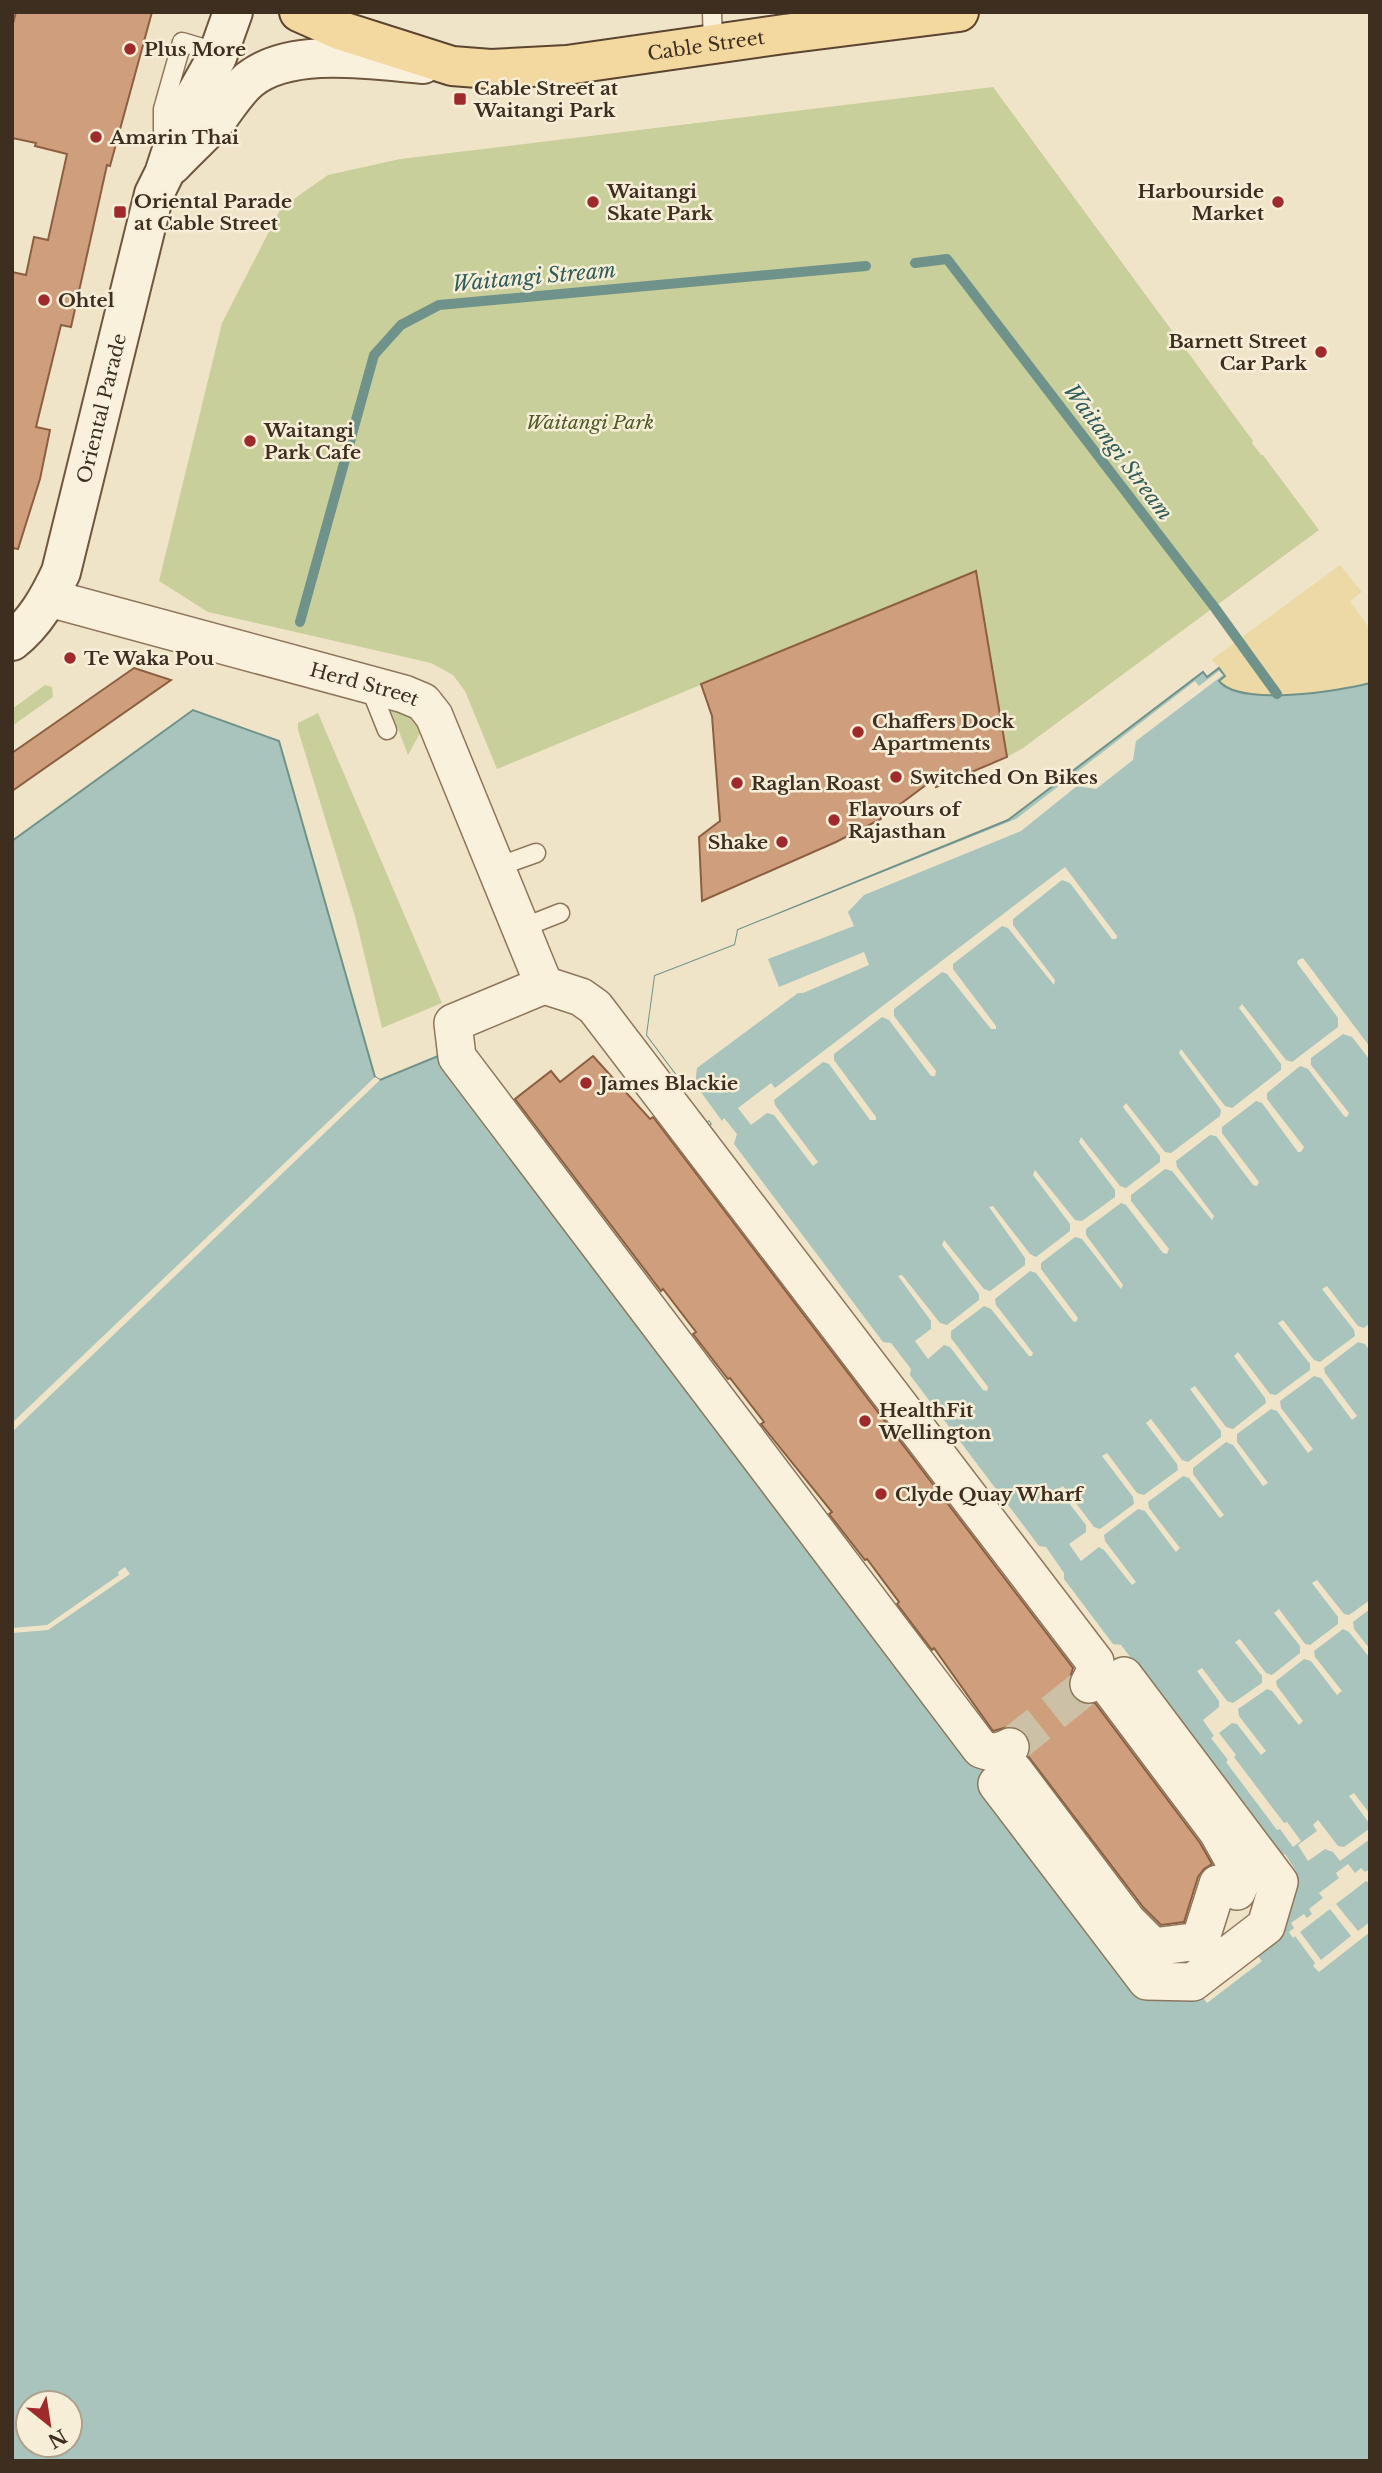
<svg xmlns="http://www.w3.org/2000/svg" width="1382" height="2473" font-family="'Libre Baskerville',serif">
  <style>
    .green { fill: #c9cf9b }
    .sand { fill: #ecd9a5 }
    .water { fill: #a9c4bc; stroke: #6f938a; stroke-width: 2; fill-rule: evenodd }
    .pier { fill: #f0e4c8; fill-rule: evenodd }
    .lines { fill: none; stroke-linecap: round; stroke-linejoin: round }
    .stream { stroke: #6f938a; stroke-width: 10 }
    .building { fill: #cf9f7d; stroke: #8d5f41; stroke-width: 2 }
    .street-tunnel { stroke: #ccc0a6; stroke-width: 37; stroke-dasharray: 37 18; stroke-linecap: butt }
    .lane-casing { stroke: #8d765c; stroke-width: 21 }
    .street-casing { stroke: #8d765c; stroke-width: 40 }
    .secondary-casing { stroke: #6f573f; stroke-width: 42 }
    .primary-casing { stroke: #5b4430; stroke-width: 42 }
    .lane { stroke: #faf1dc; stroke-width: 18 }
    .street { stroke: #faf1dc; stroke-width: 37 }
    .secondary { stroke: #faf1dc; stroke-width: 38 }
    .primary { stroke: #f3d9a0; stroke-width: 38 }
    .poi-dot { fill: #9e2a2b; stroke: #f7eed8; stroke-width: 2.5 }
    .labels { text-anchor: middle; stroke-width: 5; stroke-linejoin: round; paint-order: stroke }
    .street-label { font-size: 19px; fill: #3d2e20; stroke: #f7eed8 }
    .poi-label { font-size: 19px; font-weight: bold; fill: #3d2e20; stroke: #f7eed8; text-anchor: start }
    .park-label { font-size: 19px; font-style: italic; fill: #4d5a26; stroke: #f7eed8 }
    .water-label { font-size: 21px; font-style: italic; fill: #2f5d5a; stroke: #f7eed8 }
  </style>
  <rect width="100%" height="100%" fill="#f0e4c8"/>
  <path class="green" d="M993 87 1253 441 1252 443 1261 455H1263L1319 530 1023 748 1007 757 976 571 497 769 465 691 453 675 431 663 208 612 159 581 222 323 281 208 328 175 400 159Z
    M45 685 52 687 53 697 12 726V709Z
    M390 708 412 714 424 726 408 755Z
    M318 713 442 1003 382 1028 355 916 298 730V723Z"/>
  <path class="sand" d="M1340 565 1362 592 1350 601 1370 629V683C1339 691 1241 707 1218 681L1225 676 1212 659Z"/>
  <path class="water" d="M1219 668 1225 676 1219 681C1240 707 1340 691 1370 683V2461H12V841L193 710 279 741 375 1077 380 1080 443 1054 1147 1981 1193 1982 1279 1882 708 1128 712 1124 709 1120 705 1123 687 1082H682L647 1035 655 976 735 945 738 930 1008 820 1203 672 1207 677ZM28 2403H70V2445H28Z"/>
  <path class="pier" d="M1219 671 1223 675 1136 741 1133 760 1096 789 1077 786 1021 831 864 895 848 912 854 926 768 959 779 987 864 952 869 965 803 993H798L697 1068 695 1084 722 1121 724 1118 737 1134 734 1144 883 1342 891 1343 911 1369 910 1375 1039 1546 1046 1547 1064 1573V1579L1113 1644 1121 1645 1282 1856 1285 1854 1296 1871 1279 1882 708 1128 712 1124 709 1120 705 1123 678 1089 687 1082H682L647 1035 655 976 735 945 738 930 1016 819 1195 681 1199 686Z
    M1065 867 1117 936 1116 939H1112L1070 883 1062 880 1013 919V925L1055 980 1054 985 1008 928 1002 926 953 964V969L996 1026V1029H991L947 974 942 972 894 1009V1016L936 1071 935 1076H931L889 1020 882 1017 834 1054V1060L876 1117V1120H870L829 1064 823 1062 774 1100 775 1105 818 1162 813 1166 774 1115 767 1113 751 1125 738 1108 771 1083 775 1088Z
    M1303 958 1370 1047V1060L1352 1037 1343 1034 1311 1058V1065L1349 1113 1347 1117 1344 1116 1308 1069 1300 1066 1267 1093V1099L1304 1147 1301 1152H1298L1262 1103 1256 1101 1222 1127V1133L1259 1182 1257 1186 1253 1185 1216 1136 1210 1135 1176 1161 1177 1167 1214 1216 1212 1220 1172 1171 1165 1169 1131 1195V1201L1169 1249 1167 1254 1163 1253 1126 1205 1121 1203 1086 1229V1235L1123 1285 1121 1289 1082 1239 1075 1237 1041 1263V1269L1078 1318 1076 1322 1073 1321 1036 1273 1030 1271 995 1299 996 1305 1033 1353 1032 1356H1029L991 1309 984 1306 951 1331V1338L988 1387 987 1391 983 1390 950 1347 944 1345 928 1359 915 1341 931 1329V1321L898 1276 902 1275 940 1323 947 1325 979 1300V1294L942 1245 944 1240 984 1289 990 1291 1025 1265V1258L989 1207 993 1206 1030 1254 1036 1257 1070 1231V1224L1033 1175 1035 1170 1075 1220 1082 1221 1115 1197V1190L1079 1142 1081 1137 1120 1186 1126 1188 1160 1162V1156L1123 1107 1126 1103 1165 1152 1171 1153 1220 1116 1221 1110 1179 1053 1181 1049 1225 1106 1232 1108 1281 1070V1064L1239 1008 1242 1004 1286 1060 1292 1062 1338 1027V1018L1297 963 1298 960Z
    M375 1077 380 1080 12 1432V1423Z
    M1327 1286 1358 1326 1364 1328 1370 1323 1368 1335 1370 1351 1365 1344 1358 1342 1324 1368 1325 1373 1357 1416 1352 1420 1321 1378 1314 1376 1280 1401 1281 1408 1313 1449 1308 1453 1277 1411 1271 1409 1237 1434V1442L1268 1483 1263 1486 1233 1445 1226 1442 1193 1468V1474L1224 1515 1220 1518 1189 1478 1183 1476 1148 1502 1149 1508 1180 1548 1176 1552 1145 1511 1138 1509 1104 1535 1105 1541 1136 1582 1132 1585 1104 1550 1099 1547 1081 1561 1069 1544 1086 1532V1525L1058 1489 1063 1486 1094 1527 1100 1529 1134 1504 1133 1497 1102 1456 1107 1453 1137 1493 1144 1495 1178 1470 1177 1464 1146 1423 1151 1419 1182 1460 1188 1462 1221 1437V1431L1190 1389 1195 1386 1226 1427 1233 1429 1266 1403 1265 1398 1234 1356 1238 1352 1270 1394 1276 1395 1310 1370V1364L1278 1323 1283 1320 1314 1360 1320 1362 1355 1336 1354 1330 1322 1289Z
    M125 1567 130 1574 48 1630 12 1633V1628L47 1625 119 1575 118 1572Z
    M1317 1580 1344 1614 1349 1615 1370 1600V1609L1353 1622 1354 1629 1370 1649V1658L1349 1632 1343 1629 1314 1651 1315 1657 1342 1691 1337 1695 1311 1661 1304 1659 1276 1681 1277 1686 1303 1721 1299 1725 1272 1691 1267 1689 1238 1709 1239 1716 1266 1751 1261 1755 1237 1724 1232 1723 1219 1733 1236 1755 1234 1757 1284 1823 1287 1822 1301 1841 1293 1847 1280 1829 1277 1830 1226 1762 1228 1760 1211 1738 1214 1736 1203 1720 1219 1707V1701L1197 1671 1202 1668 1227 1701 1233 1703 1262 1683V1676L1235 1642 1240 1639 1266 1673 1272 1675 1300 1653V1646L1274 1613 1279 1609 1305 1644 1310 1645 1338 1624V1617L1312 1583Z
    M1354 1793 1370 1814V1839L1340 1861 1333 1852 1325 1849 1308 1861 1298 1845 1317 1831 1313 1825 1318 1820 1338 1846 1344 1847 1369 1829V1823L1349 1796Z
    M1348 1864 1355 1873 1361 1868 1365 1872 1370 1869V1884L1366 1881 1336 1904 1358 1931 1370 1922V1932L1319 1972 1313 1966 1315 1963 1295 1936 1293 1938 1289 1932 1294 1928 1291 1923 1304 1914 1307 1918 1312 1914 1309 1909 1323 1898 1319 1893 1339 1878 1336 1873ZM1330 1909 1351 1936 1321 1960 1300 1932Z
    M1249 1945 1262 1961 1207 2003 1194 1986Z"/>
  <g class="lines">
    <path class="stream" d="M915 263 947 259 1215 608 1277 694
      M300 622 374 355 401 325 439 305 866 266"/>
  </g>
  <path class="building" d="M16 12H152L110 166 107 165 71 327 61 325 36 427 50 430 40 479 18 549 12 548V272L26 275 34 237 48 240 67 154 35 146 36 143 12 138V27Z
    M976 571 1007 757 936 787 934 779 899 805 881 810V819L836 842 702 901 699 837 720 821 712 716 701 684Z
    M134 668 171 680 12 791V753Z
    M593 1056 650 1119 653 1117 1073 1668 1068 1685 1072 1696 1080 1703H1095L1200 1843 1212 1864 1204 1869 1198 1877 1184 1922 1161 1925 1143 1907 1028 1756 1031 1748 1029 1738 1022 1730 1011 1726 993 1731 934 1648 932 1650 897 1604 899 1602 867 1559 865 1560 829 1514 832 1512 761 1424 764 1422 730 1378 728 1379 693 1334 696 1332 663 1289 661 1291 515 1099 551 1071 560 1082Z"/>
  <g class="lines">
    <path class="street-tunnel" d="M1010 1747 1089 1684"/>
    <defs>
      <path id="lane" d="M712 12 713 44
        M163 135V109L182 42 219 53
        M369 685 387 730
        M497 867 536 853
        M522 928 560 913"/>
      <g id="street">
        <path id="s1" d="M49 598 404 694 423 702 434 716 544 985"/>
        <path d="M544 985 453 1023 457 1057 981 1749C992 1753 999 1753 1010 1747"/>
        <path d="M544 985 581 997 595 1007 1095 1662V1672L1089 1684"/>
        <path d="M1124 1676 1279 1882 1266 1926 1193 1982 1147 1981 997 1784 1014 1771 1127 1921 1153 1947 1200 1941 1218 1884 1237 1891 1243 1877 1218 1832 1110 1688Z"/>
      </g>
      <g id="secondary">
        <path d="M172 165C187 149 204 134 218 118 228 105 236 91 249 80 291 46 372 60 423 64"/>
        <path id="s2" d="M12 641C35 623 49 598 61 572L154 194 164 174 182 119 217 57 233 12"/>
      </g>
      <g id="primary">
        <path id="s3" d="M299 12 342 31 452 66 491 69 567 65 784 34 959 12"/>
      </g>
    </defs>
    <use href="#lane" class="lane-casing"/>
    <use href="#street" class="street-casing"/>
    <use href="#secondary" class="secondary-casing"/>
    <use href="#primary" class="primary-casing"/>
    <use href="#lane" class="lane"/>
    <use href="#street" class="street"/>
    <use href="#secondary" class="secondary"/>
    <use href="#primary" class="primary"/>
  </g>
  <g class="poi-dot">
    <circle cx="130" cy="49" r="7"/>
    <rect x="453" y="92" width="14" height="14" rx="3.5"/>
    <circle cx="96" cy="137" r="7"/>
    <circle cx="593" cy="202" r="7"/>
    <circle cx="1278" cy="202" r="7"/>
    <rect x="113" y="205" width="14" height="14" rx="3.5"/>
    <circle cx="44" cy="300" r="7"/>
    <circle cx="1321" cy="352" r="7"/>
    <circle cx="250" cy="441" r="7"/>
    <circle cx="70" cy="658" r="7"/>
    <circle cx="858" cy="732" r="7"/>
    <circle cx="896" cy="777" r="7"/>
    <circle cx="737" cy="783" r="7"/>
    <circle cx="834" cy="820" r="7"/>
    <circle cx="782" cy="842" r="7"/>
    <circle cx="586" cy="1083" r="7"/>
    <circle cx="865" cy="1421" r="7"/>
    <circle cx="881" cy="1494" r="7"/>
  </g>
  <g class="labels">
    <g class="street-label">
      <text dy="7" stroke="none"><textPath href="#s3" startOffset="418">Cable Street</textPath></text>
      <text dy="7" stroke="none"><textPath href="#s2" startOffset="254">Oriental Parade</textPath></text>
      <text dy="7" stroke="none"><textPath href="#s1" startOffset="327">Herd Street</textPath></text>
    </g>
    <g class="poi-label">
      <text x="144" y="56">Plus More</text>
      <text x="474" y="95">Cable Street at<tspan x="474" dy="22">Waitangi Park</tspan></text>
      <text x="110" y="144">Amarin Thai</text>
      <text x="607" y="198">Waitangi<tspan x="607" dy="22">Skate Park</tspan></text>
      <text x="1264" y="198" text-anchor="end">Harbourside<tspan x="1264" dy="22">Market</tspan></text>
      <text x="134" y="208">Oriental Parade<tspan x="134" dy="22">at Cable Street</tspan></text>
      <text x="58" y="307">Ohtel</text>
      <text x="1307" y="348" text-anchor="end">Barnett Street<tspan x="1307" dy="22">Car Park</tspan></text>
      <text x="264" y="437">Waitangi<tspan x="264" dy="22">Park Cafe</tspan></text>
      <text x="84" y="665">Te Waka Pou</text>
      <text x="872" y="728">Chaffers Dock<tspan x="872" dy="22">Apartments</tspan></text>
      <text x="910" y="784">Switched On Bikes</text>
      <text x="751" y="790">Raglan Roast</text>
      <text x="848" y="816">Flavours of<tspan x="848" dy="22">Rajasthan</tspan></text>
      <text x="768" y="849" text-anchor="end">Shake</text>
      <text x="600" y="1090">James Blackie</text>
      <text x="879" y="1417">HealthFit<tspan x="879" dy="22">Wellington</tspan></text>
      <text x="895" y="1501">Clyde Quay Wharf</text>
    </g>
    <g class="park-label">
      <text x="590" y="429">Waitangi Park</text>
    </g>
    <g class="water-label">
      <text transform="translate(534 277) rotate(-5)" y="7">Waitangi Stream</text>
      <text transform="translate(1118 452) rotate(53)" y="7">Waitangi Stream</text>
    </g>
  </g>
  <rect width="1382" height="2473" fill="none" stroke="#3d2e20" stroke-width="28"/>
  <g transform="translate(49 2424) rotate(150)"><circle r="33" fill="#f7eed8" stroke="#ada18e" stroke-width="2"/>
  <path d="M0-5L12 26L0 18L-12 26Z" fill="#9e2a2b"/>
  <text y="-10" font-size="19" font-weight="bold" text-anchor="middle" fill="#3d2e20">N</text>
  </g>
</svg>
